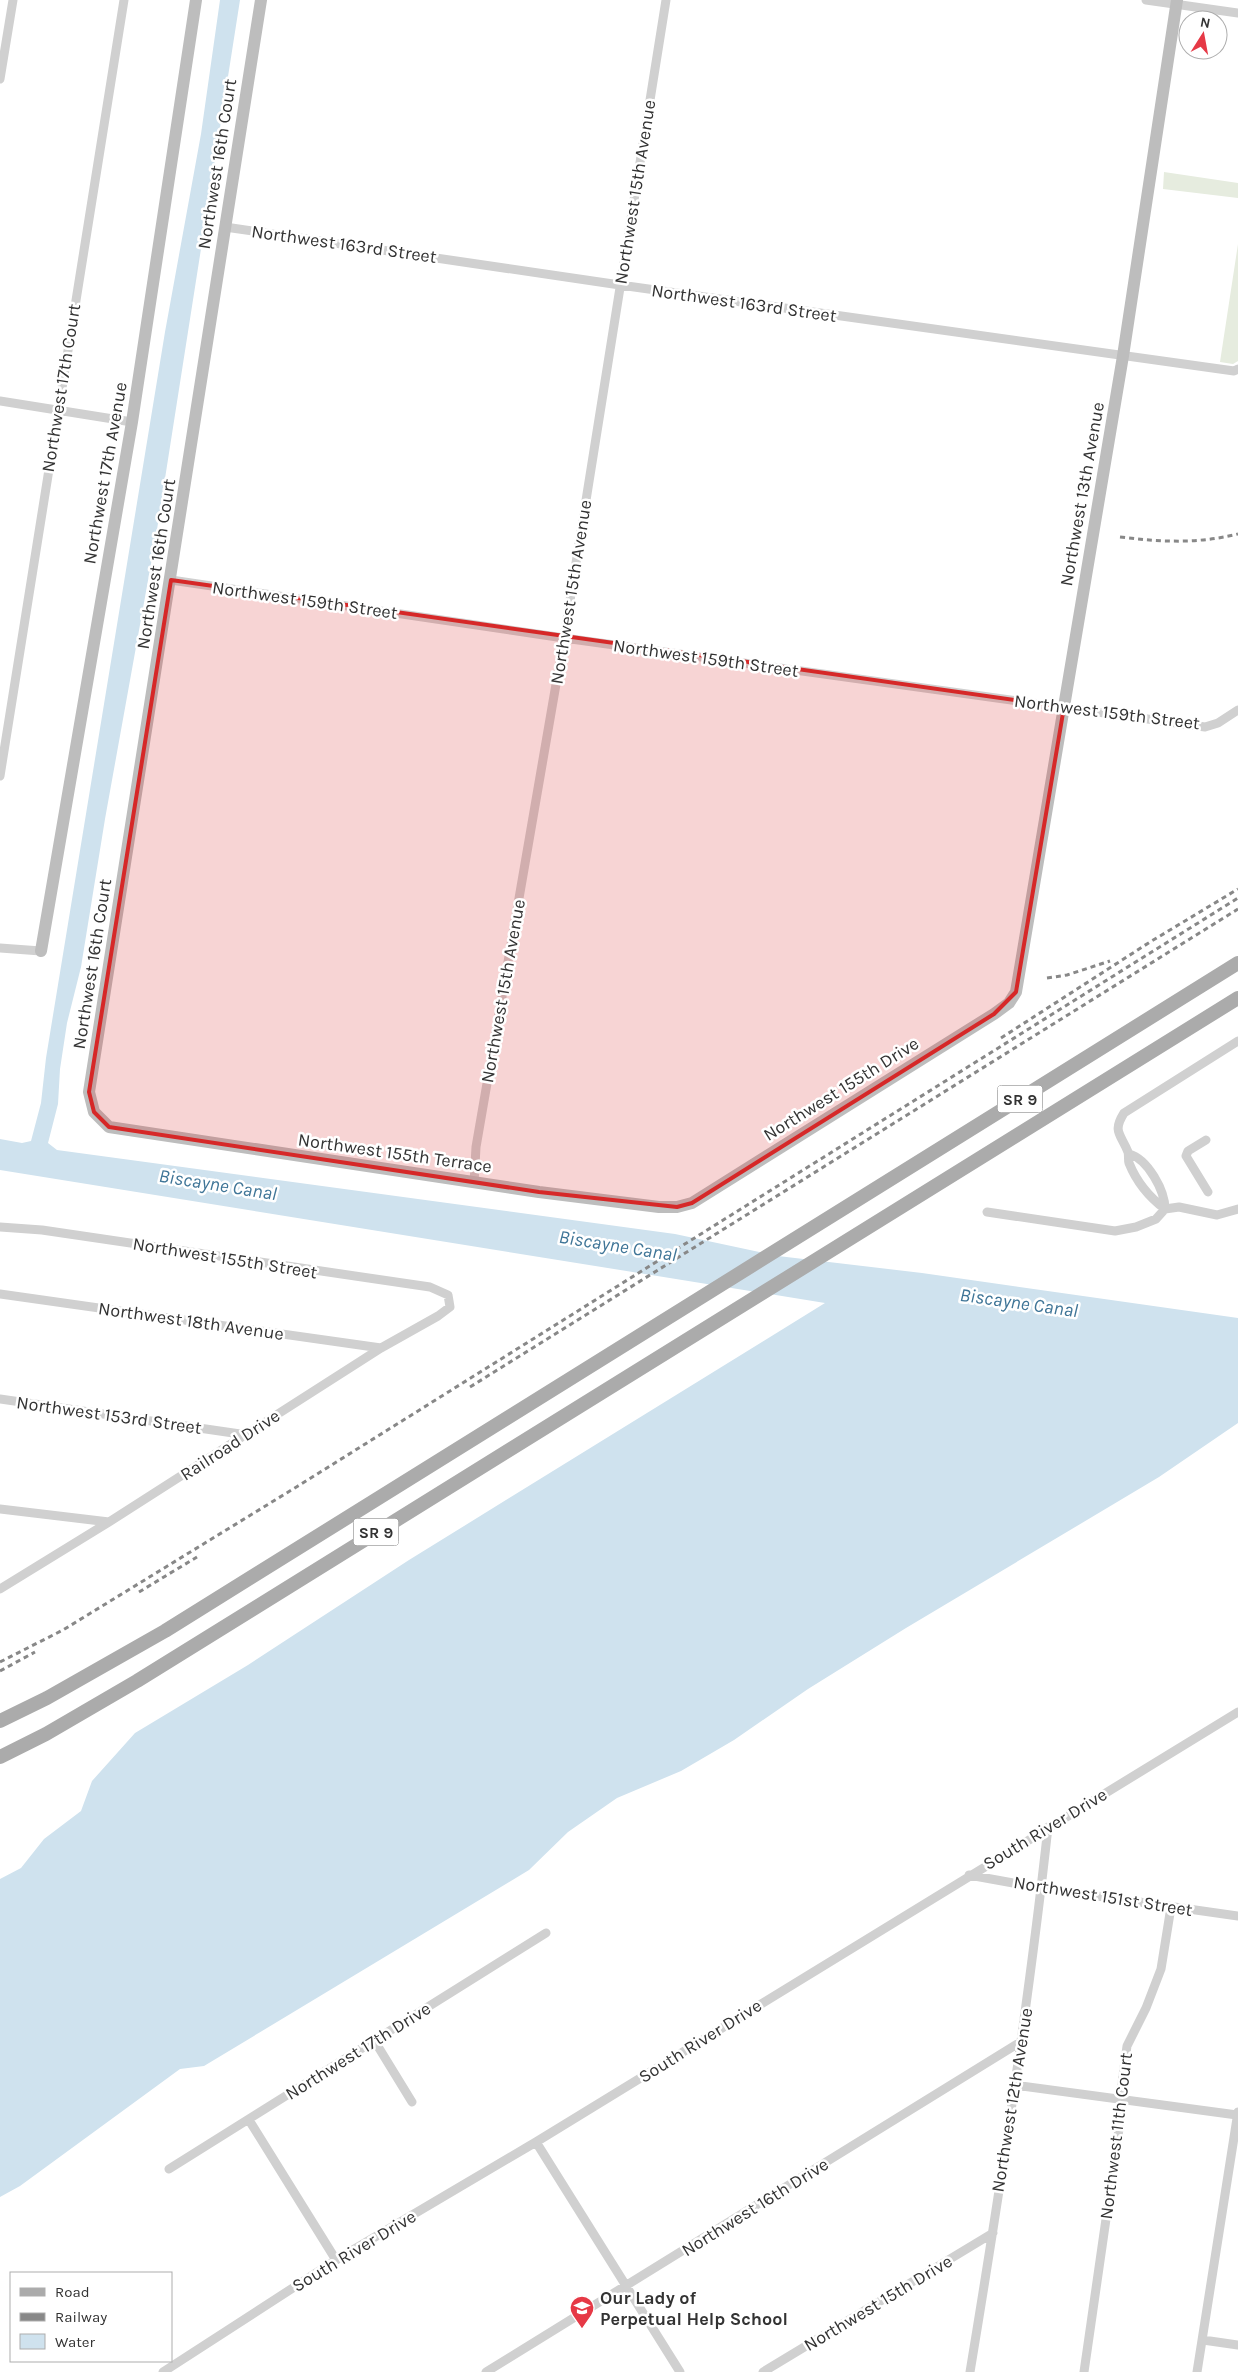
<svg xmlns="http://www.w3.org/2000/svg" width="1238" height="2372" font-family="Karla,sans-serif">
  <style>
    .green { fill: #e6ecdf }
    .water { fill: #cfe2ee }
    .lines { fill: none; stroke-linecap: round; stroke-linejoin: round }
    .street { stroke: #d0d0d0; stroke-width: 9 }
    .secondary { stroke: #bdbdbd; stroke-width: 12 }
    .primary { stroke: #ababab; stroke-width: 14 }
    .rail { stroke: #888; stroke-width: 3; stroke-dasharray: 5 4; stroke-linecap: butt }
    .marked { fill: #d62828; fill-opacity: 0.2; stroke: #d62828; stroke-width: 4; stroke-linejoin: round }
    .labels { text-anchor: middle; stroke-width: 5; stroke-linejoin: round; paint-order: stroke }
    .shield { fill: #fff; stroke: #707070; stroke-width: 1 }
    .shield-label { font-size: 16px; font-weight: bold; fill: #333 }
    .street-label { font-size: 18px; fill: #333; stroke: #fff }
    .poi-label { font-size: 18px; font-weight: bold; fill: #333; stroke: #fff; text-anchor: start }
    .water-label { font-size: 19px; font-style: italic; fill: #3f7597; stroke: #fff }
  </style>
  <rect width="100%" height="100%" fill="#fff"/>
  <path class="green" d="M1164 172 1238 183V198L1163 189Z
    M1238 244V361L1233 364 1220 362Z"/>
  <path class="water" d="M220 0H240L156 536 105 819 81 967 67 1023 60 1069 58 1104 48 1143 57 1150 675 1234 778 1256 922 1273 1238 1318V1423L1159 1477 906 1628 808 1689 734 1740 681 1771 617 1798 568 1832 529 1870 204 2066 180 2069 20 2186 0 2197V1879L21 1868 44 1839 81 1811 92 1781 135 1733 248 1665 409 1560 825 1303 0 1170V1139L22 1143 31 1141 41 1103 46 1058 165 332 201 134Z"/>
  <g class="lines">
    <path class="street" d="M1146 0 1238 13
      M0 79 13 0
      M225 227 620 285 1234 371 1238 369
      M0 401 132 422
      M171 580 564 638 1205 727 1218 723 1238 710
      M0 776 124 0
      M0 948 41 951
      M1206 1140 1188 1151 1186 1156 1208 1192
      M1129 1154C1148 1159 1165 1191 1165 1209
      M474 1183 476 1147 564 638 666 0
      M1165 1209C1149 1197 1137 1183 1129 1163 1128 1160 1129 1156 1128 1152 1121 1134 1112 1132 1124 1113L1238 1041
      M987 1212 1115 1231 1136 1227 1156 1219 1165 1209 1179 1207 1217 1215 1238 1209
      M0 1227 42 1230 430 1287 448 1295 450 1307 438 1316 381 1348 109 1522 0 1589
      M0 1294 381 1348
      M0 1399 247 1435
      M0 1509 109 1522
      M969 1875 1041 1888 1238 1916
      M374 2040 412 2102
      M1014 2085 1237 2115
      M249 2120 336 2260
      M536 2142 680 2372
      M169 2169 546 1933
      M1203 2340 1238 2345
      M163 2372 336 2260 536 2142 1238 1712
      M486 2372 1022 2041
      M763 2372 993 2233
      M970 2372C1000 2191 1028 2010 1048 1827
      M1084 2372 1123 2101 1122 2083 1127 2046 1146 2008 1161 1969 1171 1907
      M1197 2372 1238 2112"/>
    <path class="secondary" d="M261 0 89 1092 94 1112 109 1127 539 1192 659 1207H677L692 1203 994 1014 1009 1003 1016 992 1123 356 1177 0
      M41 951 132 422 196 0"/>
    <path class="primary" d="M0 1721 47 1698 165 1631 1238 963
      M0 1757 46 1734 137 1681 1238 998"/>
    <path class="rail" d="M1120 537C1161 542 1197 544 1238 534
      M1047 978 1067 975 1110 961
      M1001 1038 1150 942 1238 889
      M470 1387 1238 909
      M139 1592 197 1557
      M0 1662 63 1630 298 1486 1238 898
      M0 1671 35 1652"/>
  </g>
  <path class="marked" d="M171 580 1064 707 1016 992 994 1014 692 1203 677 1207 539 1192 109 1127 94 1112 89 1092Z"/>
  <defs>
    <symbol id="school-pin" viewBox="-11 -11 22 30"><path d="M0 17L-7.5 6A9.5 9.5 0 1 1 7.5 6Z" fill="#e63946" stroke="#fff"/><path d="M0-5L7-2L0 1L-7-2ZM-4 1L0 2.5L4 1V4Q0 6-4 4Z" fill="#fff"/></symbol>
  </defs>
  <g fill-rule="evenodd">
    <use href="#school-pin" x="568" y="2294" width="28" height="38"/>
  </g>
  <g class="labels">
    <g class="shield">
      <rect x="997.5" y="1085.5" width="45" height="27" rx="4"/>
      <rect x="353.5" y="1518.5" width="45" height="27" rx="4"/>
    </g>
    <g class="shield-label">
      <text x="1020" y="1105">SR 9</text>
      <text x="376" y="1538">SR 9</text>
    </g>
    <g class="street-label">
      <text transform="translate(217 164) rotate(-81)" y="6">Northwest 16th Court</text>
      <text transform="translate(635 192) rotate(-81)" y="6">Northwest 15th Avenue</text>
      <text transform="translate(344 244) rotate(8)" y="6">Northwest 163rd Street</text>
      <text transform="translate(744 303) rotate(8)" y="6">Northwest 163rd Street</text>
      <text transform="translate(61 388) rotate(-81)" y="6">Northwest 17th Court</text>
      <text transform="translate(105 473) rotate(-80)" y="6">Northwest 17th Avenue</text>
      <text transform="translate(1082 494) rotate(-80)" y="6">Northwest 13th Avenue</text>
      <text transform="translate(156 564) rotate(-81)" y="6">Northwest 16th Court</text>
      <text transform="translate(571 592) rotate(-81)" y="6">Northwest 15th Avenue</text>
      <text transform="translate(305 600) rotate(8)" y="6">Northwest 159th Street</text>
      <text transform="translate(706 658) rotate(8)" y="6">Northwest 159th Street</text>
      <text transform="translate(1107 712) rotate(7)" y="6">Northwest 159th Street</text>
      <text transform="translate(92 964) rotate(-81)" y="6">Northwest 16th Court</text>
      <text transform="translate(503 991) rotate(-80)" y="6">Northwest 15th Avenue</text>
      <text transform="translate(841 1089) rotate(-32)" y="6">Northwest 155th Drive</text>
      <text transform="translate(395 1153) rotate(8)" y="6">Northwest 155th Terrace</text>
      <text transform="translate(225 1258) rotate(9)" y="6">Northwest 155th Street</text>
      <text transform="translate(191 1321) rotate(8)" y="6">Northwest 18th Avenue</text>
      <text transform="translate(109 1415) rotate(8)" y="6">Northwest 153rd Street</text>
      <text transform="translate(230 1445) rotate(-33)" y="6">Railroad Drive</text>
      <text transform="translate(1045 1829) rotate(-31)" y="6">South River Drive</text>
      <text transform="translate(1103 1896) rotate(9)" y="6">Northwest 151st Street</text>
      <text transform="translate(700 2041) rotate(-32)" y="6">South River Drive</text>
      <text transform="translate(358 2051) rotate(-32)" y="6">Northwest 17th Drive</text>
      <text transform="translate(1012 2100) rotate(-81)" y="6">Northwest 12th Avenue</text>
      <text transform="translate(1116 2136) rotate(-83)" y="6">Northwest 11th Court</text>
      <text transform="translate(755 2207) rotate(-32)" y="6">Northwest 16th Drive</text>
      <text transform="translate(354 2251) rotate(-31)" y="6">South River Drive</text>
      <text transform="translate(878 2303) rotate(-31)" y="6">Northwest 15th Drive</text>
    </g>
    <g class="poi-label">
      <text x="600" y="2304">Our Lady of<tspan x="600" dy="21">Perpetual Help School</tspan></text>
    </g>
    <g class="water-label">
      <text transform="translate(218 1184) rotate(9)" y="7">Biscayne Canal</text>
      <text transform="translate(618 1245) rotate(9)" y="7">Biscayne Canal</text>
      <text transform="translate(1019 1302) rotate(8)" y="7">Biscayne Canal</text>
    </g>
  </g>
  <rect x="10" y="2272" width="162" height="90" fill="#ffffff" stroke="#adadad"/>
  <rect x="20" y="2288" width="25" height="8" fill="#ababab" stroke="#adadad"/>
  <text x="55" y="2297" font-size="15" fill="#333333">Road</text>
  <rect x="20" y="2313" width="25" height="8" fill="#888888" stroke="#adadad"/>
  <text x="55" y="2322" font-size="15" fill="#333333">Railway</text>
  <rect x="20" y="2334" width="25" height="15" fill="#cfe2ee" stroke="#adadad"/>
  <text x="55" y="2347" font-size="15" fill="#333333">Water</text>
  <g transform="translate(1203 35) rotate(11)"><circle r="24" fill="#ffffff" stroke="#adadad"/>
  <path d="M0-4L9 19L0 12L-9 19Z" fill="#e63946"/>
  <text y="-8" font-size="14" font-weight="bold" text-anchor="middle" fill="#333333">N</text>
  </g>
</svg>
